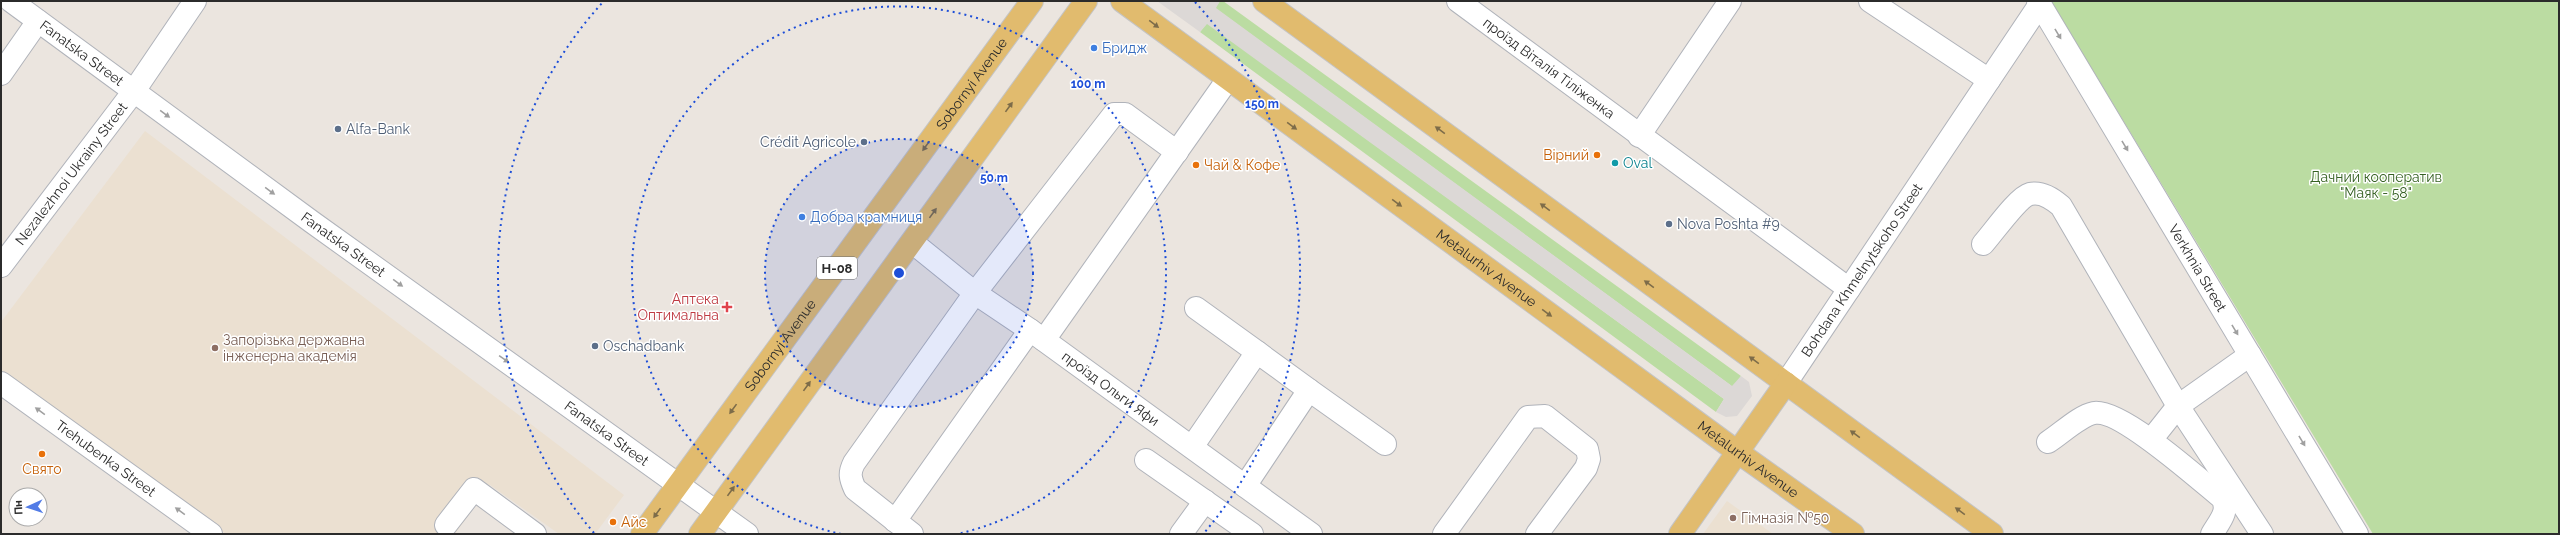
<svg xmlns="http://www.w3.org/2000/svg" width="2560" height="535" font-family="Raleway,sans-serif">
  <style>
    .education { fill: #ebe0d1 }
    .green { fill: #bbdca2 }
    .plaza { fill: #dcd8d6 }
    .lines { fill: none; stroke-linecap: round; stroke-linejoin: round }
    .minor-casing { stroke: #b0b3ba; stroke-width: 24 }
    .major-casing { stroke: #c4c4c4; stroke-width: 24 }
    .minor { stroke: #fff; stroke-width: 22 }
    .major { stroke: #e1bb6e; stroke-width: 22 }
    .oneway { fill: #7d6c49 }
    .oneway2 { fill: #a0a0a0 }
    .ring { fill: none; stroke: #1d4ed8; stroke-width: 2; stroke-dasharray: 2 4 }
    .shop-dot { fill: #3f7fe0; stroke: #fff; stroke-width: 1.5 }
    .service-dot { fill: #5c6f8a; stroke: #fff; stroke-width: 1.5 }
    .food-dot { fill: #e8710a; stroke: #fff; stroke-width: 1.5 }
    .culture-dot { fill: #0f9aa8; stroke: #fff; stroke-width: 1.5 }
    .health-dot { fill: #e0444e; stroke: #fff; stroke-width: 1.5 }
    .education-dot { fill: #8d6e63; stroke: #fff; stroke-width: 1.5 }
    .labels { text-anchor: middle; stroke-width: 3; stroke-linejoin: round; paint-order: stroke }
    .shield { fill: #fff; stroke: #6b6b6b; stroke-width: 1 }
    .shield-label { font-size: 13px; font-weight: bold; fill: #2b2b2b }
    .shop-label { font-size: 14px; fill: #366cbe; stroke: #fff; text-anchor: start }
    .street-label { font-size: 14px; fill: #2b2b2b; stroke: #fff }
    .service-label { font-size: 14px; fill: #4e5e75; stroke: #fff; text-anchor: start }
    .food-label { font-size: 14px; fill: #c56008; stroke: #fff; text-anchor: start }
    .culture-label { font-size: 14px; fill: #0d838f; stroke: #fff; text-anchor: start }
    .park-label { font-size: 14px; fill: #366123; stroke: #fff }
    .health-label { font-size: 14px; fill: #be3a42; stroke: #fff; text-anchor: end }
    .education-label { font-size: 14px; fill: #785e54; stroke: #fff; text-anchor: start }
    .centre { fill: #1d4ed8; stroke: #fff; stroke-width: 2 }
    .ring-label { font-size: 12px; text-anchor: middle; font-weight: bold; fill: #1d4ed8; stroke: #fff; stroke-width: 3; stroke-linejoin: round; paint-order: stroke }
  </style>
  <rect width="100%" height="100%" fill="#ebe5df"/>
  <path class="education" d="M145 131 624 495 595 534H559L490 485 455 534H226L1 373V322Z
    M1727 501 1773 534H1703Z"/>
  <path class="green" d="M1220 1H1223L1741 376 1733 387 1215 8Z
    M2051 1H2559V534H2373Z
    M1207 23 1724 399 1716 412 1200 32Z"/>
  <path class="plaza" d="M1157 1H1220L1216 8 1732 386 1741 376 1749 382 1752 396 1737 416 1726 417 1716 412 1724 399 1207 24 1200 32Z"/>
  <g class="lines">
    <defs>
      <g id="minor">
        <path id="s1" d="M11 1 312 222 747 534"/>
        <path id="s2" d="M1458 1 1849 289"/>
        <path d="M1870 1 1989 80"/>
        <path id="s3" d="M2038 1 2357 534"/>
        <path d="M1 74 38 21"/>
        <path d="M1639 136 1730 1"/>
        <path id="s4" d="M912 242 975 293 1030 330 1311 534"/>
        <path d="M1983 244C1993 233 2018 197 2030 194 2042 191 2053 199 2061 206L2178 406 2262 534"/>
        <path id="s5" d="M1 266 134 91 195 1"/>
        <path d="M1196 308 1257 352"/>
        <path d="M1044 340 1228 79"/>
        <path id="s6" d="M1 383 211 534"/>
        <path id="s7" d="M1786 383 2040 4"/>
        <path d="M1309 390 1385 444"/>
        <path d="M2151 440 2178 406 2250 355"/>
        <path d="M2048 442C2061 434 2079 416 2094 413 2120 408 2200 480 2222 498 2230 511 2219 522 2212 534"/>
        <path d="M1192 447 1257 352 1309 390 1245 486"/>
        <path d="M1146 460 1252 534"/>
        <path d="M895 521 1030 330"/>
        <path d="M446 525 474 489 535 534"/>
        <path d="M912 534 855 489C850 478 849 473 854 463L975 293 1114 114H1125L1177 152"/>
        <path d="M1181 534 1205 501"/>
        <path d="M1444 534 1528 417 1545 416 1587 449 1589 459 1586 468 1537 534"/>
      </g>
      <g id="major">
        <path id="s8" d="M1122 1 1739 453 1853 534"/>
        <path d="M1264 1 1992 534"/>
        <path id="s9" d="M642 534 1032 1"/>
        <path d="M700 534 1086 1"/>
        <path d="M1680 534 1786 383"/>
      </g>
    </defs>
    <use href="#minor" class="minor-casing"/>
    <use href="#major" class="major-casing"/>
    <use href="#minor" class="minor"/>
    <use href="#major" class="major"/>
  </g>
  <defs><path id="oneway-solid" d="M-6-.8H1V-3.2L6.5 0L1 3.2V.8H-6Z"/></defs>
  <g class="oneway">
    <use href="#oneway-solid" transform="translate(1154 24) rotate(37)"/>
    <use href="#oneway-solid" transform="translate(1009 107) rotate(-54)"/>
    <use href="#oneway-solid" transform="translate(1292 126) rotate(36)"/>
    <use href="#oneway-solid" transform="translate(1440 130) rotate(-144)"/>
    <use href="#oneway-solid" transform="translate(926 146) rotate(126)"/>
    <use href="#oneway-solid" transform="translate(1397 203) rotate(36)"/>
    <use href="#oneway-solid" transform="translate(1545 207) rotate(-144)"/>
    <use href="#oneway-solid" transform="translate(933 213) rotate(-54)"/>
    <use href="#oneway-solid" transform="translate(1649 284) rotate(-144)"/>
    <use href="#oneway-solid" transform="translate(1547 313) rotate(36)"/>
    <use href="#oneway-solid" transform="translate(1754 360) rotate(-144)"/>
    <use href="#oneway-solid" transform="translate(807 386) rotate(-54)"/>
    <use href="#oneway-solid" transform="translate(733 409) rotate(126)"/>
    <use href="#oneway-solid" transform="translate(1855 434) rotate(-144)"/>
    <use href="#oneway-solid" transform="translate(731 491) rotate(-54)"/>
    <use href="#oneway-solid" transform="translate(1960 511) rotate(-144)"/>
    <use href="#oneway-solid" transform="translate(657 513) rotate(126)"/>
  </g>
  <g class="oneway2">
    <use href="#oneway-solid" transform="translate(2058 34) rotate(59)"/>
    <use href="#oneway-solid" transform="translate(165 114) rotate(36)"/>
    <use href="#oneway-solid" transform="translate(2125 146) rotate(59)"/>
    <use href="#oneway-solid" transform="translate(270 191) rotate(36)"/>
    <use href="#oneway-solid" transform="translate(398 283) rotate(36)"/>
    <use href="#oneway-solid" transform="translate(2235 330) rotate(59)"/>
    <use href="#oneway-solid" transform="translate(504 359) rotate(35)"/>
    <use href="#oneway-solid" transform="translate(40 411) rotate(-144)"/>
    <use href="#oneway-solid" transform="translate(2302 441) rotate(59)"/>
    <use href="#oneway-solid" transform="translate(180 511) rotate(-144)"/>
  </g>
  <circle cx="899" cy="273" r="134" fill="#1d4ed8" fill-opacity=".12"/>
  <g class="ring">
    <circle cx="899" cy="273" r="134"/>
    <path d="M841 534A267 267 0 1 1 957 534"/>
    <path d="M594 533A401 401 0 0 1 603 2M1195 2A401 401 0 0 1 1204 533"/>
  </g>
  <g class="shop-dot">
    <circle cx="1094" cy="48" r="4"/>
    <circle cx="802" cy="217" r="4"/>
  </g>
  <g class="service-dot">
    <circle cx="338" cy="129" r="4"/>
    <circle cx="864" cy="142" r="4"/>
    <circle cx="1669" cy="224" r="4"/>
    <circle cx="595" cy="346" r="4"/>
  </g>
  <g class="food-dot">
    <circle cx="1597" cy="155" r="4"/>
    <circle cx="1196" cy="165" r="4"/>
    <circle cx="42" cy="454" r="4"/>
    <circle cx="613" cy="522" r="4"/>
  </g>
  <circle class="culture-dot" cx="1615" cy="163" r="4"/>
  <path class="health-dot" d="M725 301h4v4h4v4h-4v4h-4v-4h-4v-4h4z"/>
  <g class="education-dot">
    <circle cx="215" cy="348" r="4"/>
    <circle cx="1733" cy="518" r="4"/>
  </g>
  <g class="labels">
    <rect class="shield" x="817" y="257" width="40" height="22" rx="3"/>
    <g class="shield-label">
      <text x="837" y="273">Н-08</text>
    </g>
    <g class="shop-label">
      <text x="1102" y="53">Бридж</text>
      <text x="810" y="222">Добра крамниця</text>
    </g>
    <g class="street-label">
      <text dy="5" stroke="none"><textPath href="#s1" startOffset="88">Fanatska Street</textPath></text>
      <text dy="5" stroke="none"><textPath href="#s2" startOffset="113">проїзд Віталія Тіліженка</textPath></text>
      <text dy="5" stroke="none"><textPath href="#s9" startOffset="558">Sobornyi Avenue</textPath></text>
      <text dy="5" stroke="none"><textPath href="#s5" startOffset="116">Nezalezhnoi Ukrainy Street</textPath></text>
      <text dy="5" stroke="none"><textPath href="#s1" startOffset="412">Fanatska Street</textPath></text>
      <text dy="5" stroke="none"><textPath href="#s3" startOffset="311">Verkhnia Street</textPath></text>
      <text dy="5" stroke="none"><textPath href="#s8" startOffset="452">Metalurhiv Avenue</textPath></text>
      <text dy="5" stroke="none"><textPath href="#s7" startOffset="136">Bohdana Khmelnytskoho Street</textPath></text>
      <text dy="5" stroke="none"><textPath href="#s9" startOffset="234">Sobornyi Avenue</textPath></text>
      <text dy="5" stroke="none"><textPath href="#s4" startOffset="247">проїзд Ольги Яфи</textPath></text>
      <text dy="5" stroke="none"><textPath href="#s1" startOffset="736">Fanatska Street</textPath></text>
      <text dy="5" stroke="none"><textPath href="#s6" startOffset="129">Trehubenka Street</textPath></text>
      <text dy="5" stroke="none"><textPath href="#s8" startOffset="776">Metalurhiv Avenue</textPath></text>
    </g>
    <g class="service-label">
      <text x="346" y="134">Alfa-Bank</text>
      <text x="856" y="147" text-anchor="end">Crédit Agricole</text>
      <text x="1677" y="229">Nova Poshta #9</text>
      <text x="603" y="351">Oschadbank</text>
    </g>
    <g class="food-label">
      <text x="1589" y="160" text-anchor="end">Вірний</text>
      <text x="1204" y="170">Чай &amp; Кофе</text>
      <text x="42" y="474" text-anchor="middle">Свято</text>
      <text x="621" y="527">Айс</text>
    </g>
    <g class="culture-label">
      <text x="1623" y="168">Oval</text>
    </g>
    <g class="park-label">
      <text x="2376" y="182">Дачний кооператив<tspan x="2376" dy="16">"Маяк - 58"</tspan></text>
    </g>
    <g class="health-label">
      <text x="719" y="304">Аптека<tspan x="719" dy="16">Оптимальна</tspan></text>
    </g>
    <g class="education-label">
      <text x="223" y="345">Запорізька державна<tspan x="223" dy="16">інженерна академія</tspan></text>
      <text x="1741" y="523">Гімназія №50</text>
    </g>
  </g>
  <circle cx="899" cy="273" r="6" class="centre"/>
  <g class="ring-label">
    <text x="1088" y="88">100 m</text>
    <text x="1262" y="108">150 m</text>
    <text x="994" y="182">50 m</text>
  </g>
  <rect width="2560" height="535" fill="none" stroke="#2b2b2b" stroke-width="4"/>
  <g transform="translate(28 507) rotate(267)"><circle r="19" fill="#ffffff" stroke="#aaaaaa"/>
  <path d="M0-3L7 15L0 10L-7 15Z" fill="#527ce6"/>
  <text y="-6" font-size="11" font-weight="bold" text-anchor="middle" fill="#2b2b2b">Пн</text>
  </g>
</svg>
